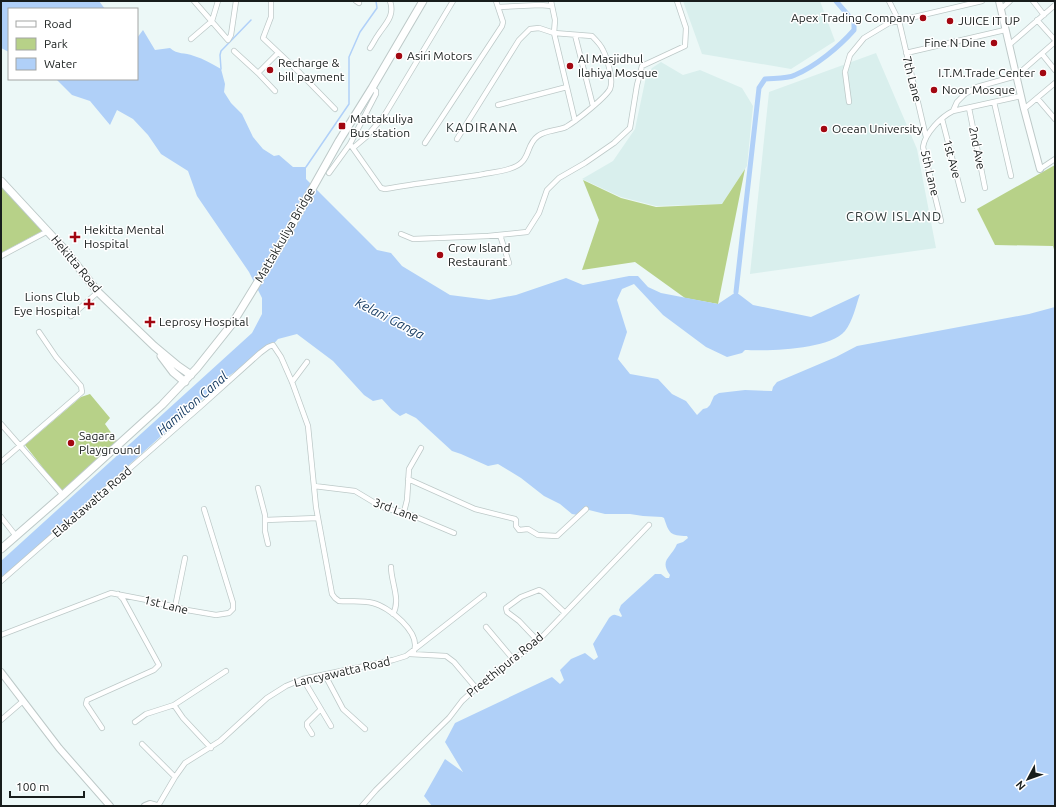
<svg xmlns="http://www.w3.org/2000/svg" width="1056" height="807" font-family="Ubuntu,sans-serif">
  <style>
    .built { fill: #d9efed }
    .green { fill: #b7d188 }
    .water { fill: #b0d0f8 }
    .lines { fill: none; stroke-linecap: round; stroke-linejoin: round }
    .stream { stroke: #b0d0f8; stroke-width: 1.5 }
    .canal { stroke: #b0d0f8; stroke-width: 5 }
    .street-casing { stroke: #bdc9c8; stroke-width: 6 }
    .secondary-casing { stroke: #bdc9c8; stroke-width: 8 }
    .primary-casing { stroke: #bdc9c8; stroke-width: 9 }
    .street { stroke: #fff; stroke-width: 4.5 }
    .secondary { stroke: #fff; stroke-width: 6 }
    .primary { stroke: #fff; stroke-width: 7 }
    .poi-dot { fill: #a20711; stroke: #fff; stroke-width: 1.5 }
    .labels { text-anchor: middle; stroke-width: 3; stroke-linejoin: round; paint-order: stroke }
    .poi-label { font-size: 12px; fill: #181d1c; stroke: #fff; text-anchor: start }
    .street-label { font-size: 12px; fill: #181d1c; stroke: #fff }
    .neighbourhood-label { font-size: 13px; letter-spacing: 1px; fill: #313b3a; stroke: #fff }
    .water-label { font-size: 13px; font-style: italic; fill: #0f355d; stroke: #fff }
  </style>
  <rect width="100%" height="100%" fill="#ecf8f7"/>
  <path class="built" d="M683 1H820L835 41 791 69 702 54Z
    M876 53 917 149 936 248 750 274 769 92Z
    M661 62 683 75 700 70 742 88 753 106 747 166 722 204 656 206 621 197 582 179 613 161 635 129 646 77 652 68Z"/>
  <path class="green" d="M1055 165V253L1053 246 995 245 977 209Z
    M745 169 718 304 685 298 635 262 582 270 599 220 583 180 621 198 656 207 722 204Z
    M1 186 44 230 1 253Z
    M90 394 110 418 105 424 117 441 62 492 25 445 81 397Z"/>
  <path class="water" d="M1 1H99L105 9H9V52L1 48Z
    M143 30 155 50 170 48C178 55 184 52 194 56 204 59 212 64 221 69L225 84 224 92 231 103 242 114 253 137 263 149 274 156 279 155 293 167H306V179L377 250 391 253 402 266 450 295 489 300 516 295 566 278 583 285 629 276H638L648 287 661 293 718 304 736 292 753 305 811 317 860 294C856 305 853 321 845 331 829 350 768 351 745 350L742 353 727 357 706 347 663 315 634 284 622 289 617 300 627 332 618 359 630 374 658 379 672 394 686 401 697 415 703 409 707 408 710 405 714 396 719 393 745 390 772 391 773 387 777 382 836 357 857 346 1029 314 1055 307V806H432L424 796 445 759 463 772 445 742 455 723 552 677 560 684 564 680 560 670 571 659 585 653 594 660 598 657 593 644 609 618C614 613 615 615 621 617L622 616 619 610 621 605 655 574H661L666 578H669L670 575C659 560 671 558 677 544L683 542 688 538 687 536C670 536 669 533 664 518L662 517 643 516 630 514H605L585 509 578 515 572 514 560 504 544 496 521 478 498 464 488 466 461 454 452 451 416 418 406 413 400 416 392 410 382 399 373 401 364 395 333 361 297 334 278 339 267 351 227 377 92 498 1 578V561L252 333 262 314V298L249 272 197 196 188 171 161 154 148 135 133 119 117 110 110 125 90 101 72 95 56 79H137V38Z"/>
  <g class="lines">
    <path class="stream" d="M221 69 220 55 221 51 251 20
      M306 167 349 104V57L360 32 377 8 376 1"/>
    <path class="canal" d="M736 292 759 88 765 79C774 78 787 79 795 75 816 66 839 47 854 30V22L836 1"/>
    <defs>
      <path id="street" d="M194 1 228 40 231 35 236 1
        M271 1V17L263 38 300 73 335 109
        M356 1 359 3
        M889 1 899 21 926 137
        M1033 1 1044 15
        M498 7 540 5 552 6
        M1001 9 1010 1
        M1037 20 1055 40
        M575 35 593 106
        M191 39 212 21 218 1
        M1009 45 1055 5
        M370 48C373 44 375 39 378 35 386 23 395 16 390 1
        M234 51 258 73 278 53
        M906 53 1005 30
        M1042 54 1055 70
        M258 73 275 91
        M372 88 376 91V94L350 144 381 188 385 189C416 183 448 180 479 175 488 173 499 172 509 169 533 162 524 146 538 136 546 130 557 131 566 127 576 121 605 98 610 89 614 80 607 58 603 50 601 45 596 40 592 36L554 33 555 20 551 1
        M1037 98 1055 119
        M849 102 845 72 850 55 864 38 889 23 982 1
        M994 102 1011 176
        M498 105 567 87
        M969 108 985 188
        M1024 109 1055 83
        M953 111 957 102 965 94 977 87 1016 76 1055 42
        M942 119 963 200
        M457 139 519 40 530 29 539 28 554 33 575 121
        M425 143 502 26 503 22 496 1
        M353 148 366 137 384 116 453 1
        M1040 169 1055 159
        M329 173 350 144
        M941 221 923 147C925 133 941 117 953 111L1021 96
        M401 234 413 239 488 236 527 232 539 213 547 190 559 178 585 163 614 143 630 128 637 85 642 66 685 46 686 28 677 1
        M500 235 509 263
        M1 256 48 231
        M71 316 98 292
        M292 382 307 362
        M1 424 63 495
        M1 462 82 392 81 386 56 357 39 332
        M408 479 475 509 515 519 516 520V526L519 530 528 529 538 535 557 536 586 509
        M314 486 355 491 380 506 388 509 404 512 454 533
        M258 488 265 515V531L268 544
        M404 512 407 500 409 469 421 448
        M1 517 16 536
        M265 520 318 518
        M391 567C391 582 401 600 393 614
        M1 581 201 406 260 353 268 347 273 345 281 357 292 382 308 426 316 507 332 594 335 598 339 601C350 602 362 600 373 603 389 607 421 632 414 651
        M175 607 185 558
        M486 627 513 659
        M1 635 111 593 147 600 187 610 216 615 229 613 233 609V603L204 509
        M538 641 519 621 507 612 506 608 521 597 539 590 543 592 564 612
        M410 654 446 656 454 662 476 688
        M325 675 343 709 365 729
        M303 679 331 726
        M174 705 183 718 211 748
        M1 720 23 701
        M135 722 146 714 174 705 226 671
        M102 728 86 704 87 700 154 670 159 665 123 599 118 594
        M312 734 307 726V723L321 709
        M142 744 175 777
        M158 806 175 777 185 763 220 741 267 698 286 686 303 679 393 660 406 656 484 595
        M362 806 376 790 449 718 462 701 476 688 538 641 649 525"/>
      <path id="secondary" d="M999 1 1024 109 1040 169
        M1 672 59 748 110 806
        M145 806 150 804 157 806"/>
      <path id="primary" d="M1 181 64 249 98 292 154 346 178 366 191 375
        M161 356 173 372 185 382
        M1 549 63 495 162 405 197 368 232 324 284 239 339 141 372 88 423 1"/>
    </defs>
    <use href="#street" class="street-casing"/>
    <use href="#secondary" class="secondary-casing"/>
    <use href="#primary" class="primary-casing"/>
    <use href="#street" class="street"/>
    <use href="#secondary" class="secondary"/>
    <use href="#primary" class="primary"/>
  </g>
  <g class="poi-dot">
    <circle cx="923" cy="18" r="4"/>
    <circle cx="950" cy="21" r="4"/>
    <circle cx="994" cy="43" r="4"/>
    <circle cx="399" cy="56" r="4"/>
    <circle cx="570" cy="66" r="4"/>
    <circle cx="270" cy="70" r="4"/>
    <circle cx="1043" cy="73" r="4"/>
    <circle cx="934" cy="90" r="4"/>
    <rect x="338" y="122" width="8" height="8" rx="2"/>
    <circle cx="824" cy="129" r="4"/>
    <path d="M73 231h4v4h4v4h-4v4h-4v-4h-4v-4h4z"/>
    <circle cx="440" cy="255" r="4"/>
    <path d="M87 298h4v4h4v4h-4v4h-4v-4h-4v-4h4z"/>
    <path d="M148 316h4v4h4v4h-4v4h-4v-4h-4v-4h4z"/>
    <circle cx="71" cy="443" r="4"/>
  </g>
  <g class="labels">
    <g class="poi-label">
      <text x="915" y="22" text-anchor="end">Apex Trading Company</text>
      <text x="958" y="25">JUICE IT UP</text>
      <text x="986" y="47" text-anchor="end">Fine N Dine</text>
      <text x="407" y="60">Asiri Motors</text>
      <text x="578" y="63">Al Masjidhul<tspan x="578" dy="14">Ilahiya Mosque</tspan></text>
      <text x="278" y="67">Recharge &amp;<tspan x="278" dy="14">bill payment</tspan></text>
      <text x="1035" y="77" text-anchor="end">I.T.M.Trade Center</text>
      <text x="942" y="94">Noor Mosque</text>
      <text x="350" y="123">Mattakuliya<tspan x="350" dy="14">Bus station</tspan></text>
      <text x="832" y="133">Ocean University</text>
      <text x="84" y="234">Hekitta Mental<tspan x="84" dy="14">Hospital</tspan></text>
      <text x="448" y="252">Crow Island<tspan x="448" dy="14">Restaurant</tspan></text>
      <text x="80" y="301" text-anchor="end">Lions Club<tspan x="80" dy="14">Eye Hospital</tspan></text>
      <text x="159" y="326">Leprosy Hospital</text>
      <text x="79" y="440">Sagara<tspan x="79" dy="14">Playground</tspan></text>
    </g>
    <g class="street-label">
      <text transform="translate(912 79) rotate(76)" y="4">7th Lane</text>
      <text transform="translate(977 148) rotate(79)" y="4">2nd Ave</text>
      <text transform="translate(952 159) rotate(75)" y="4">1st Ave</text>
      <text transform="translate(930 173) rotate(77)" y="4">5th Lane</text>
      <text transform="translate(285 235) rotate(-60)" y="4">Mattakkuliya Bridge</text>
      <text transform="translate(76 264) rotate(50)" y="4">Hekitta Road</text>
      <text transform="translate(92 502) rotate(-41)" y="4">Elakatawatta Road</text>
      <text transform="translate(396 510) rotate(20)" y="4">3rd Lane</text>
      <text transform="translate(166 605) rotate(14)" y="4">1st Lane</text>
      <text transform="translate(505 665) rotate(-39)" y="4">Preethipura Road</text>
      <text transform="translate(342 672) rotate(-13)" y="4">Lancyawatta Road</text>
    </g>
    <g class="neighbourhood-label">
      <text x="482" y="132">KADIRANA</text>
      <text x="894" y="221">CROW ISLAND</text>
    </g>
    <g class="water-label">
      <text transform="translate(390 318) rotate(27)" y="5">Kelani Ganga</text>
      <text transform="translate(192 403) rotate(-41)" y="5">Hamilton Canal</text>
    </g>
  </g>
  <rect width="1056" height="807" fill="none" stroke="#181d1c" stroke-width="4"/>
  <rect x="8" y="8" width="130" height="72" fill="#ffffff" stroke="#a3a5a4"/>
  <rect x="16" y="21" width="20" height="6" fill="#ffffff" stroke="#a3a5a4"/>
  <text x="44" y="28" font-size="12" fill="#181d1c">Road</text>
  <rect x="16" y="38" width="20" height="12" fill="#b7d188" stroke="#a3a5a4"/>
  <text x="44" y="48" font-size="12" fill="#181d1c">Park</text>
  <rect x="16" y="58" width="20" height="12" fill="#b0d0f8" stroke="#a3a5a4"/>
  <text x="44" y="68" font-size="12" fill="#181d1c">Water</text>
  <g transform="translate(1028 779) rotate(229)" stroke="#ffffff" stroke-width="3" paint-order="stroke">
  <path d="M0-3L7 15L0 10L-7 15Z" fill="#181d1c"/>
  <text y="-6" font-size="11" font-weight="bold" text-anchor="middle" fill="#181d1c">N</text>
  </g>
  <path d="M10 791v6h74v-6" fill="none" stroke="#181d1c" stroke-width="2"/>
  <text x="16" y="791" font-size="12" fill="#181d1c" stroke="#ffffff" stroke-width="3" paint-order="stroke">100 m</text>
</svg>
